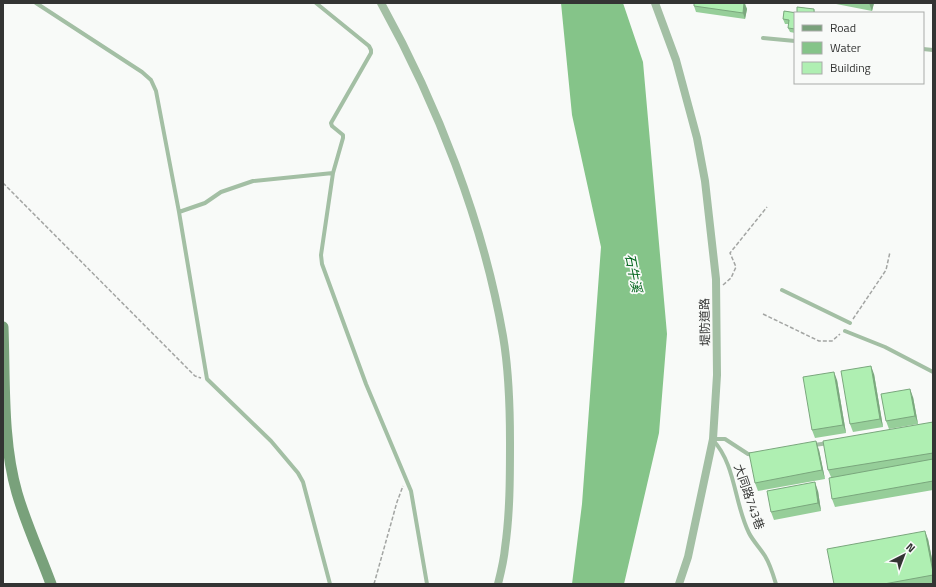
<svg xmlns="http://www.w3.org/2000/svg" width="936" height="587" font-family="'Titillium Web','Noto Sans TC',sans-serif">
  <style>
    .water { fill: #85c489 }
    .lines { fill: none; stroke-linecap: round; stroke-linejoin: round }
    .path { stroke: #a3a5a3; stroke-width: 1.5; stroke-dasharray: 4 2; stroke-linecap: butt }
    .lane { stroke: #a3bfa4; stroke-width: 4 }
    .street { stroke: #a3bfa4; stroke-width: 8 }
    .secondary { stroke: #79a17b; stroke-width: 11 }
    .wall { fill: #96ce99 }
    .shaded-wall { fill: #7aa77d }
    .building { fill: #afefb2; stroke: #7aa77d }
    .labels { text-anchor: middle; stroke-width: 3.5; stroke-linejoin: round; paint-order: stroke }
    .street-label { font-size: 12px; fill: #333433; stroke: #f8faf8 }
    .water-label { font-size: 13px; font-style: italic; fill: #00641b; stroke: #f8faf8 }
  </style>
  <rect width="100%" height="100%" fill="#f8faf8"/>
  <path class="water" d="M561 3H623L643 62 667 334 659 433 624 584H572L582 504 601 247 572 115Z"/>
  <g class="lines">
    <path class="path" d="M3 183 195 376 201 378
      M723 285 731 278 736 267 730 253 767 207
      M763 314 819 341H832L840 334
      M853 319 886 270 890 252
      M374 584 397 502 403 486"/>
    <path class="lane" d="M36 3 142 72 151 80 156 91 179 212 207 379 271 441 298 473 303 482 330 584
      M316 3 369 46 371 50V53L331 123 332 126 343 135V138L333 173 321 255 322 264 366 384 411 491 427 584
      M763 38 795 41
      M923 49 933 50
      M179 212 205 203 221 192 253 181 333 173
      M782 290 850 323
      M845 331 885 347 933 372
      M713 439H725L748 454 754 455
      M713 440C736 465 734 503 749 533 753 541 760 548 765 556 770 564 773 574 776 584
      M814 445 829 443"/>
    <path class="street" d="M381 3C437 104 483 221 503 336 509 371 510 407 510 442 510 477 510 513 505 548 504 560 501 572 498 584
      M655 3 676 60 697 138 705 181 716 279 717 375 713 439 688 557 679 584"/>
    <path class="secondary" d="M3 327C5 380 2 442 17 493 26 524 40 554 51 584"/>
  </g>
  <path class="wall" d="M694 3H745L747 9 745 19 696 12 694 6Z
    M831 3H874L872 11Z
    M797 7 814 9 815 13H795V33L790 32 788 28 789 24H785L783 19 784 11 797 13Z
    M874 374 883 427 853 432 850 424Z
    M837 380 846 433 815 438 812 430Z
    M913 397 918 424 889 429 886 421Z
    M933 422V490L835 507 832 499 831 477 828 470Z
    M819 450 825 479 758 491 755 483Z
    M818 491 821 511 774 520 771 512Z
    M928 539 933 564V584H834Z"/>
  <path class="shaded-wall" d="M744 3 747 9 745 19 743 13Z
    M869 3H874L872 11Z
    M871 366 874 374 883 427 880 419Z
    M834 372 837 380 846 433 843 425Z
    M910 389 913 397 918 424 915 416Z
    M816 441 819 450 825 479 822 470Z
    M815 482 818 491 821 511 818 503Z
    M925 531 928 539 933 564V572Z"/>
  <path class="building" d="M694 3H744L743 13 694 6Z
    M797 7 814 9V13H797Z
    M784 11 797 13H795V29L788 28 789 20 783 19Z
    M871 366 880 419 850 424 841 371Z
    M834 372 843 425 812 430 803 377Z
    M910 389 915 416 886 421 881 394Z
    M933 422V453L828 470 823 441Z
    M816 441 822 470 755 483 749 453Z
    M933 459V481L832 499 829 478Z
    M815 482 818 503 771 512 767 491Z
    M925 531 933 572V575L884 584H834L827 549Z"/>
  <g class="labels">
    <g class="street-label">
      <text transform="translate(705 322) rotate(-91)" y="4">堤防道路</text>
      <text transform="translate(749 497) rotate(71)" y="4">大同路743巷</text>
    </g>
    <g class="water-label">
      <text transform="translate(634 273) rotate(79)" y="5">石牛溪</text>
    </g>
  </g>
  <rect width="936" height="587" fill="none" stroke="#333433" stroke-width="8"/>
  <rect x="794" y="12" width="130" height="72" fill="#f8faf8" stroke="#a9aba9"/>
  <rect x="802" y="25" width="20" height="6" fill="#79a17b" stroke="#a9aba9"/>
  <text x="830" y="32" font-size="12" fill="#333433">Road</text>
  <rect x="802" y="42" width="20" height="12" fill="#85c489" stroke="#a9aba9"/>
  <text x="830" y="52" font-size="12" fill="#333433">Water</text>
  <rect x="802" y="62" width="20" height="12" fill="#afefb2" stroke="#a9aba9"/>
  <text x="830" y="72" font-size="12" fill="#333433">Building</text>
  <g transform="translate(904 555) rotate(42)" stroke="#f8faf8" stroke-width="3" paint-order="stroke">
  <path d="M0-3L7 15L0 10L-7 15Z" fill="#333433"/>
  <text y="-6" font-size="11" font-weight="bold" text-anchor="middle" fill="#333433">N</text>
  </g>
</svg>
